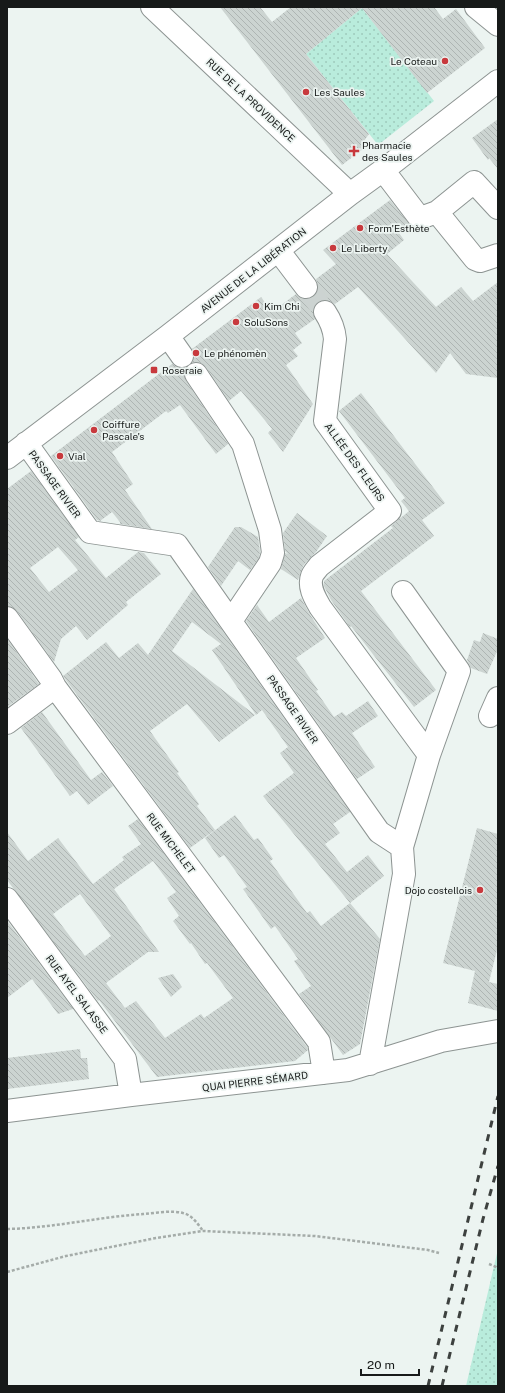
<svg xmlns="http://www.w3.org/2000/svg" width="505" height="1393" font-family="'Public Sans',sans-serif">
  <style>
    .park { fill: url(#park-dots) }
    .building { fill: url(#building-back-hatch); fill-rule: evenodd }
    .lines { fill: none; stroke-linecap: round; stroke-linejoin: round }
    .minor-tunnel { stroke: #ccd3d1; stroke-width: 22; stroke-dasharray: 22 11; stroke-linecap: butt }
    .minor-casing { stroke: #8d9492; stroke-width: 24 }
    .path { stroke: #a5aca9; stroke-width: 2.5; stroke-dasharray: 3 2; stroke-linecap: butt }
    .minor { stroke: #fff; stroke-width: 22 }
    .rail { stroke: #3d413f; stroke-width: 3; stroke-dasharray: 7 7; stroke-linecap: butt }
    .poi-dot { fill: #c8393d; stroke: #ecf4f1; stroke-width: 1.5 }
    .labels { text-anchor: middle; stroke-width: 3.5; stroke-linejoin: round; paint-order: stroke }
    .poi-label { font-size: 10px; fill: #171a19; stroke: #ecf4f1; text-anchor: start }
    .street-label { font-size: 10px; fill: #171a19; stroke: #ecf4f1 }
  </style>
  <defs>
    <pattern id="park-dots" width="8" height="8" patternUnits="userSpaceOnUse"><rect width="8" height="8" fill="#b9ecdc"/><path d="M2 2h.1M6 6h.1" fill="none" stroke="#9ecabc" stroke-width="1.8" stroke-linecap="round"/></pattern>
    <pattern id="building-back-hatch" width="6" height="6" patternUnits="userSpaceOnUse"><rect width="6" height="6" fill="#ccd4d1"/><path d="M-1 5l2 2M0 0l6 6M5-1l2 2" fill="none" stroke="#aeb5b3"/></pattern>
  </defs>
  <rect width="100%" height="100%" fill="#ecf4f1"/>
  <path class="park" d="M362 8 434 101 378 145 306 54Z
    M498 1249V1386H466Z"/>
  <path class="building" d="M220 7H260L272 22 291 7H434L443 19 456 9 485 48 427 93 362 8 306 54 369 134 364 141 367 146 342 165Z
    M498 119V169L489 158 488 160 472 138Z
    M390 200 410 225 399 233 404 240 387 254 436 307 461 287 473 301 498 282V378L466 374 450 353 436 373 358 287 335 304 330 301 325 300 318 302 314 307 313 312 315 319 295 333 302 343 293 350 298 356 286 365 313 404 283 452 268 433 272 429 241 391 229 401 206 367 201 363 192 362 194 355 192 349 261 297 272 312 296 294 302 299H307L313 297 318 291V285L316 279 336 264 323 250Z
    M172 364 177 367 185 368 184 374 186 381 228 444 216 454 180 405 168 413 166 411 112 452 133 484 125 490 152 529 120 524V522L112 512 100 521 97 520 51 456Z
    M361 393 445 503 422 520 434 536 361 591 436 690 414 707 351 626 350 627 331 600 324 586V581L393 528 391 526 409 511 401 501 405 498 339 411Z
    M31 471 79 537 75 540 106 578 138 552 144 553 161 574 126 602 128 605 87 640 76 626 61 639 54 662 17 611 12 607 7 606V489ZM58 547 78 570 49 592 30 568Z
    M297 513 327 536 316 552 309 559 303 566 298 580 281 569 285 553 288 554 285 551 283 533Z
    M235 527H241L258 537 260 552 259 558 250 570 238 561 221 586 208 567Z
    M193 589 350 812 333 824 340 833 325 844 347 872 368 855 384 876 350 903 263 796 294 773 280 753 288 747 262 710 256 715 212 650 221 644 192 622 172 651 255 715 219 742 187 704 150 731 179 772 177 773 199 804 197 806 215 830 190 848 63 676 106 642 119 658 138 643 148 655Z
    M301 598 309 613 325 638 296 658 318 690 316 691 334 717 342 712 346 716 368 701 378 716 352 733 375 767 357 779 246 621 257 605 269 622Z
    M483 633 498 639V649L487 674 471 668 467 660 474 640 480 642Z
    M7 639 39 684 7 707Z
    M42 712 91 780 102 772 113 786 88 805 77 791 70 796 21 728Z
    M235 815 254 840 258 838 273 859 270 861 307 913 310 911 321 926 350 903 380 939 360 1044 343 1055 299 994 311 986 294 961 298 959 275 926 271 929 243 889 247 887 224 855 219 858 205 838Z
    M138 819 307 1047 308 1050 295 1061 157 1077 99 1000 98 1001 7 880V832L28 861 58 838 93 884 124 860 122 857 141 844 128 826ZM153 861 176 892 167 898 179 916 173 921 190 944 191 943 205 964 207 963 233 998 204 1018 201 1014 165 1038 136 1001 125 1008 106 983 148 952H159L114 889ZM80 894 111 936 85 956 53 914Z
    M477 828 498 834V946L489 982 498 984V1011L468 1003 475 971 443 963Z
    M7 922H8L73 1009 58 1014 32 979 7 998Z
    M173 974 182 987 171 997 158 978Z
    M80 1049 81 1058H87L89 1079 7 1089V1058Z"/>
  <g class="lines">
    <path class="minor-tunnel" d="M306 287 325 312"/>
    <defs>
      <path id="minor" d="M152 7 350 194
        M476 7 498 25
        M383 170 418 216 423 217 437 212 474 182 498 208
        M437 212 475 259 480 261 498 255
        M278 250 306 287
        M325 312C331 321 334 328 335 339L325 421 390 511 319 566C317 569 313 573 312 576 308 587 315 598 320 607L429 755 402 847 404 874 370 1064
        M168 336 182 356
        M196 374 243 444 270 530 273 553 270 563 231 621
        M26 443 90 532 177 545 379 832 402 847
        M7 458 168 336 350 194 390 165 498 81
        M403 592 459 671 429 755
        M7 618 51 679 55 687 319 1042 324 1073
        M490 716 498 698
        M7 723 55 687
        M7 899 125 1059 131 1095
        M7 1111 131 1095 348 1070 441 1041 498 1031"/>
    </defs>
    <use href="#minor" class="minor-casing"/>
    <path class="path" d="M7 1229C53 1228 98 1217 143 1214 156 1213 171 1210 183 1213 192 1215 198 1224 203 1231
      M489 1264 496 1267 498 1269
      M7 1272 66 1256 156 1238 203 1231 315 1236 428 1250 439 1253"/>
    <use href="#minor" class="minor"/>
    <path class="rail" d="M428 1386 498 1096
      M442 1386 483 1219 498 1166"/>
  </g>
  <g class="poi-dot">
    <circle cx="445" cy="61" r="4"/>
    <circle cx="306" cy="92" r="4"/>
    <path d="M352 145h4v4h4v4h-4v4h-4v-4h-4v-4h4z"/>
    <circle cx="360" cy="228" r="4"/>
    <circle cx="333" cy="248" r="4"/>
    <circle cx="256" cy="306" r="4"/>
    <circle cx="236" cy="322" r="4"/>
    <circle cx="196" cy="353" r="4"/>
    <rect x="150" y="366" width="8" height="8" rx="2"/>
    <circle cx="94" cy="430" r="4"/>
    <circle cx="60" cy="456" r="4"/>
    <circle cx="480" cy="890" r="4"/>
  </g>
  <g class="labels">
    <g class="poi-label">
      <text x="437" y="65" text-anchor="end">Le Coteau</text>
      <text x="314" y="96">Les Saules</text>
      <text x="362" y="149">Pharmacie<tspan x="362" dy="12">des Saules</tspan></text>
      <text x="368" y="232">Form'Esthète</text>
      <text x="341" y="252">Le Liberty</text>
      <text x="264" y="310">Kim Chi</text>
      <text x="244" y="326">SoluSons</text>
      <text x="204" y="357">Le phénomèn</text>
      <text x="162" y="374">Roseraie</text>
      <text x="102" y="428">Coiffure<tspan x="102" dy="12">Pascale's</tspan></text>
      <text x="68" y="460">Vial</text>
      <text x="472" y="894" text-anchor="end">Dojo costellois</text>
    </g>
    <g class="street-label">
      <text transform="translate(251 100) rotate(43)" y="4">RUE DE LA PROVIDENCE</text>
      <text transform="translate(253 270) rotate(-38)" y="4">AVENUE DE LA LIBÉRATION</text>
      <text transform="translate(355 462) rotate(54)" y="4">ALLÉE DES FLEURS</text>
      <text transform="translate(55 484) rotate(54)" y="4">PASSAGE RIVIER</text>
      <text transform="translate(293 709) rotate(55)" y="4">PASSAGE RIVIER</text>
      <text transform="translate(171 843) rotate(53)" y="4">RUE MICHELET</text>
      <text transform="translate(77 994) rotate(53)" y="4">RUE AYEL SALASSE</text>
      <text transform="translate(255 1081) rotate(-7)" y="4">QUAI PIERRE SÉMARD</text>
    </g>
  </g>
  <rect width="505" height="1393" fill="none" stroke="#171a19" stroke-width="16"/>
  <path d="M361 1369v6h58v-6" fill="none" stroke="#171a19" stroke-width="2"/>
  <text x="367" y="1369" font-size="12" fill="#171a19" stroke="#ecf4f1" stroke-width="3" paint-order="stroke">20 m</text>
</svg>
